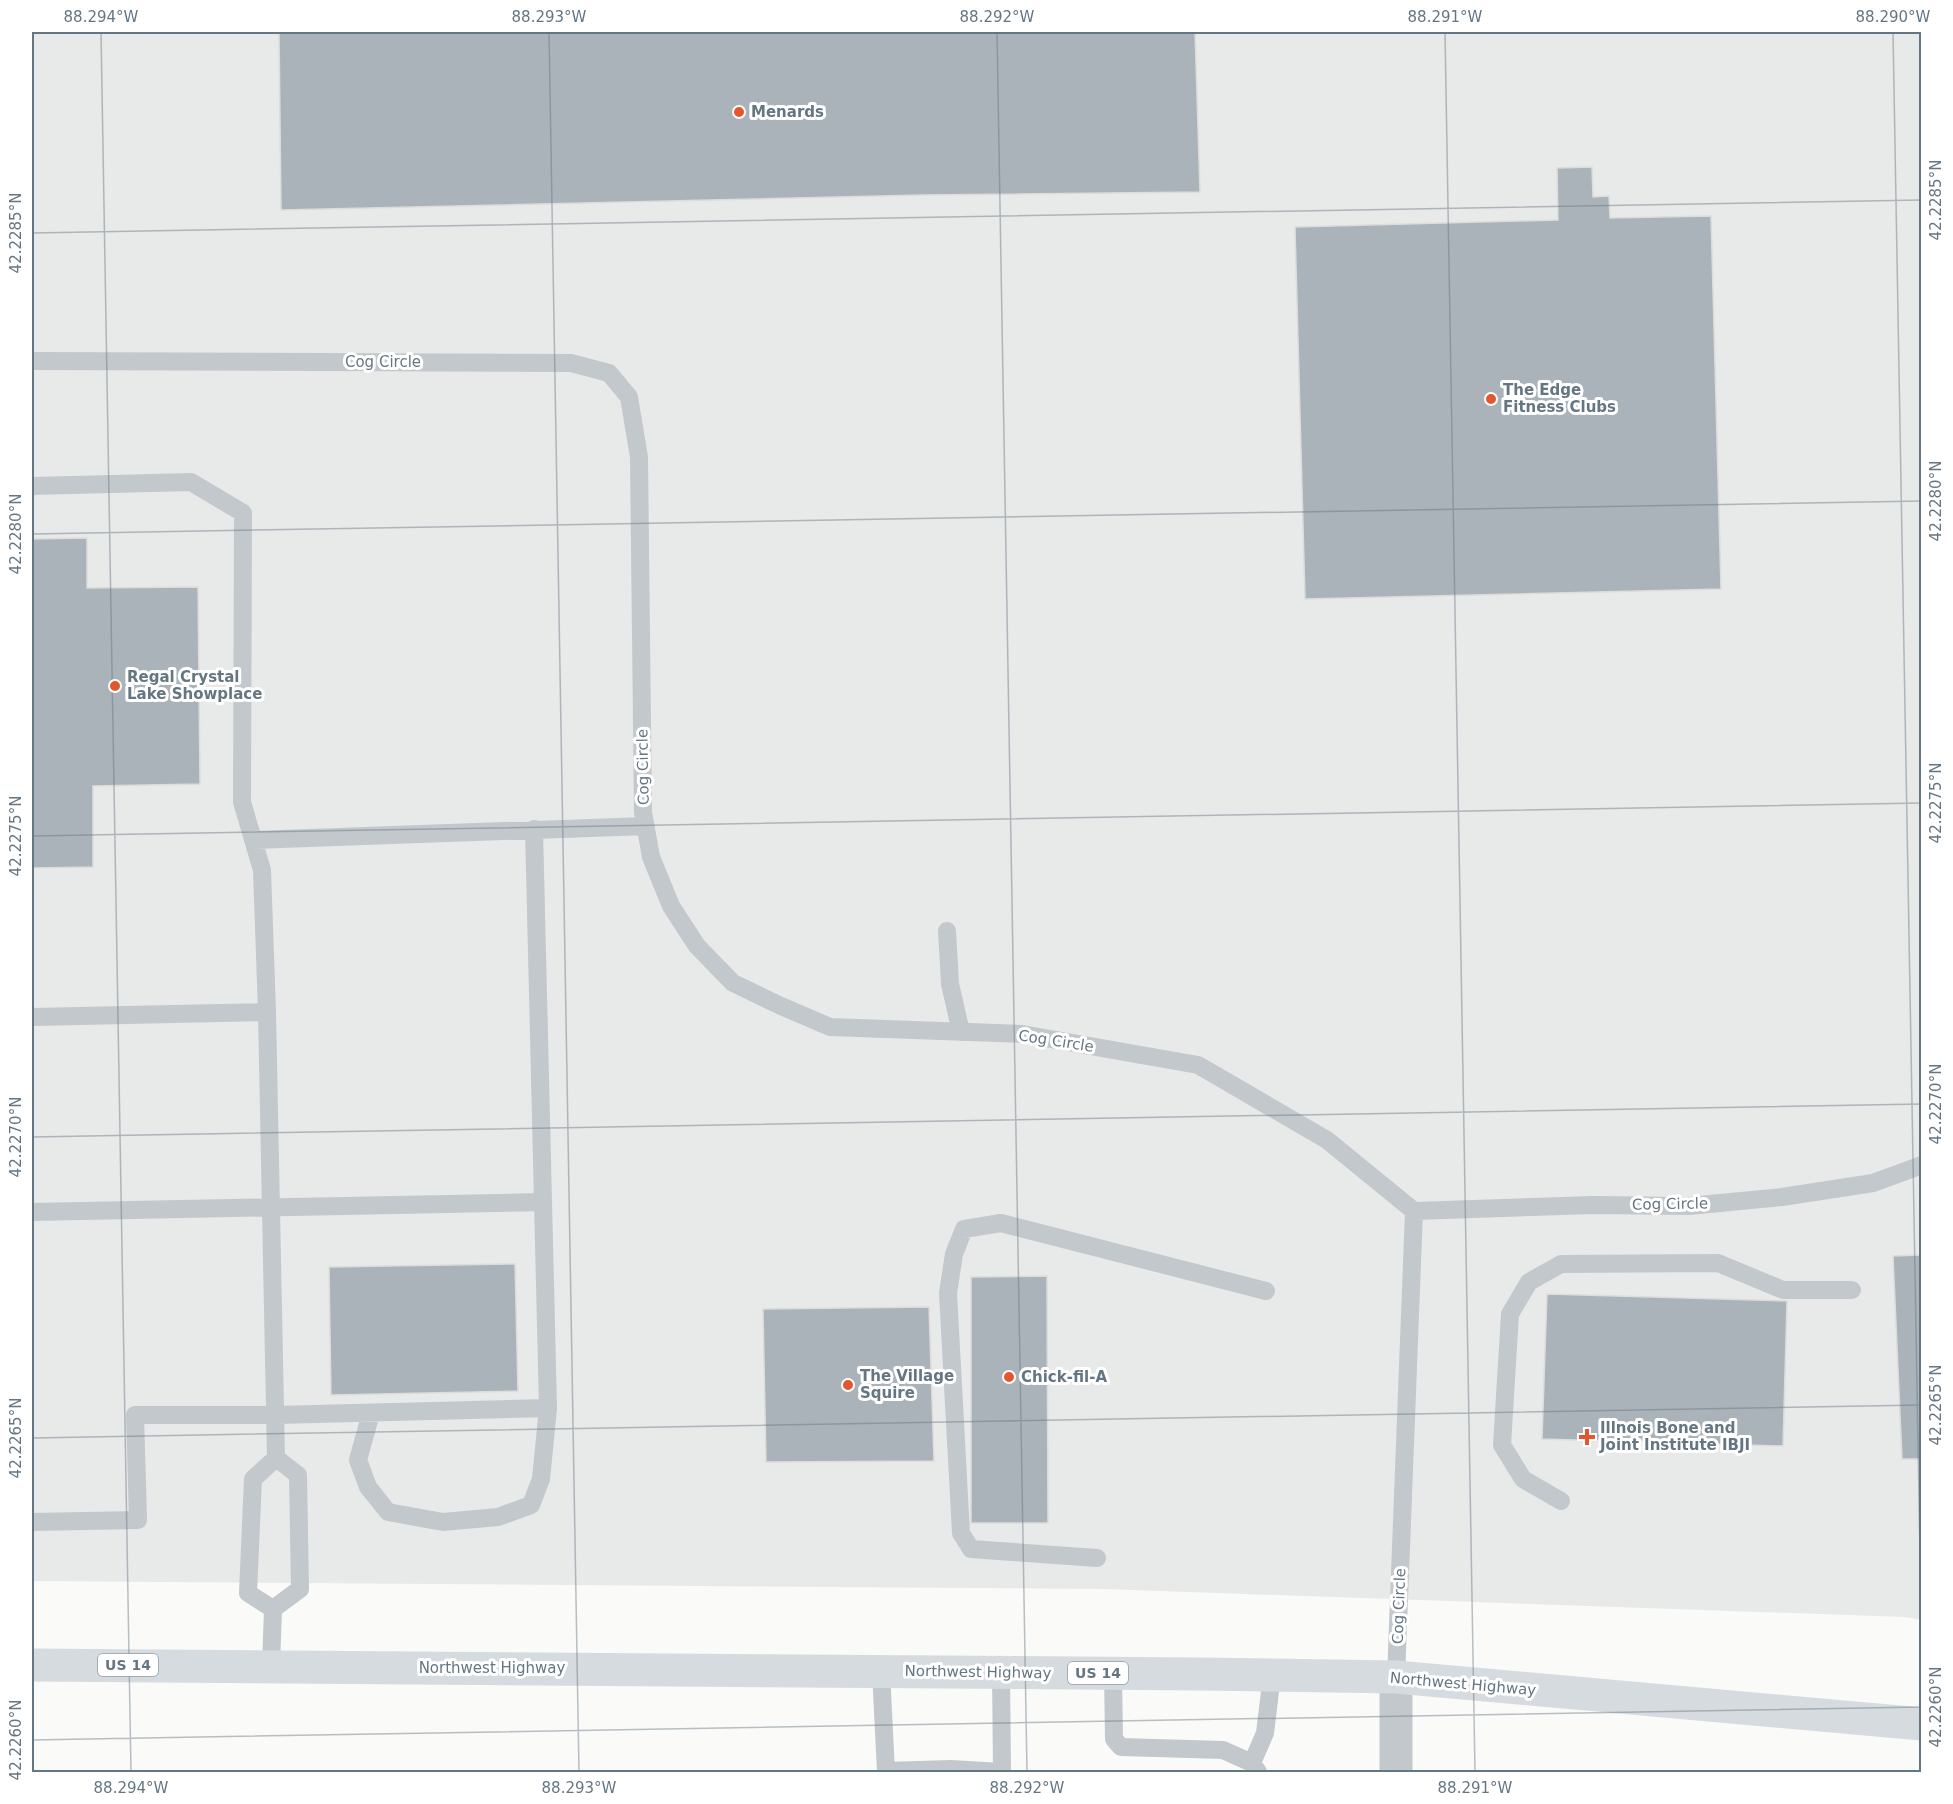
<svg xmlns="http://www.w3.org/2000/svg" width="1953" height="1804" font-family="'DejaVu Sans',sans-serif">
  <style>
    .built { fill: #e8e9e9 }
    .building { fill: #aab3b9; stroke: #dcdcda; stroke-width: 1.5 }
    .lines { fill: none; stroke-linecap: round; stroke-linejoin: round }
    .lane { stroke: #c3c8cc; stroke-width: 18 }
    .street { stroke: #c3c8cc; stroke-width: 33 }
    .primary { stroke: #d6dbdf; stroke-width: 33 }
    .ticks { fill: none; stroke: #657683; stroke-width: 1.5; stroke-opacity: 0.45 }
    .poi-dot { fill: #e4572e; stroke: #fff; stroke-width: 2 }
    .labels { text-anchor: middle; stroke-width: 6; stroke-linejoin: round; paint-order: stroke }
    .shield { fill: #fff; stroke: #939fa8; stroke-width: 1.5 }
    .shield-label { font-size: 14px; font-weight: bold; fill: #657683 }
    .poi-label { font-size: 15px; font-weight: bold; fill: #657683; stroke: #fff; text-anchor: start }
    .street-label { font-size: 15px; fill: #657683; stroke: #fff }
    .neatline { fill: none; stroke: #657683; stroke-width: 2 }
    .ticks-label { font-size: 15px; text-anchor: middle; fill: #657683 }
  </style>
  <rect width="100%" height="100%" fill="#fafaf8"/>
  <path class="built" d="M32 32H1921V1620L1904 1617 1104 1589 32 1581Z"/>
  <path class="building" d="M279 32H1195L1200 192 922 195 281 210Z
    M1592 167 1593 197 1609 196 1610 218 1711 216 1721 589 1305 599 1295 227 1558 220 1557 168Z
    M87 538V588L198 587 200 784 93 786V867L32 868V539Z
    M1922 1255V1459H1902L1893 1256Z
    M515 1264 518 1391 331 1395 329 1267Z
    M1047 1276 1048 1523H971V1277Z
    M1547 1294 1787 1301 1783 1446 1542 1439Z
    M929 1307 934 1461 766 1462 763 1309Z"/>
  <g class="lines">
    <path class="lane" d="M32 361 571 363 609 373 629 397 639 457 643 812 651 857 671 906 697 946 733 983 781 1006 830 1027 1022 1034 1198 1065 1327 1140 1414 1211
      M32 486 191 482 243 513 242 802 262 870 267 1012 276 1458 253 1479 248 1593 273 1609
      M254 840 646 826
      M947 931 950 984 961 1032
      M32 1017 267 1012
      M32 1212 543 1202
      M371 1413 358 1460 368 1487 388 1512 443 1522 498 1517 531 1505 541 1479 548 1408
      M1561 1501 1523 1479 1502 1445 1510 1314 1529 1282 1561 1264 1718 1263 1783 1290H1852
      M32 1522 138 1520 135 1415H276L548 1408 534 829
      M1097 1558 971 1549 961 1533 948 1293 954 1254 964 1229 1001 1223 1266 1291
      M273 1609 300 1589 298 1475 276 1458
      M271 1666 273 1609
      M881 1671 886 1772
      M1001 1672 1002 1772
      M1113 1673 1114 1739 1121 1747 1223 1750 1252 1763 1258 1772
      M1396 1677 1414 1211 1592 1205 1689 1206 1782 1197 1873 1183 1922 1165
      M1252 1763 1265 1733 1272 1675
      M886 1771 951 1769 1002 1772"/>
    <path class="street" d="M1396 1772V1677"/>
    <path class="primary" d="M32 1665 1199 1674 1396 1677 1922 1724"/>
  </g>
  <path class="ticks" d="M101 32 131 1772M549 32 579 1772M997 32 1027 1772M1445 32 1475 1772M1893 32 1922 1668M32 233 1922 200M32 534 1922 501M32 836 1922 803M32 1137 1922 1104M32 1438 1922 1405M32 1740 1922 1707"/>
  <g class="poi-dot">
    <circle cx="739" cy="112" r="6"/>
    <circle cx="1491" cy="399" r="6"/>
    <circle cx="115" cy="686" r="6"/>
    <circle cx="1009" cy="1377" r="6"/>
    <circle cx="848" cy="1385" r="6"/>
    <path d="M1584 1428h6v6h6v6h-6v6h-6v-6h-6v-6h6z"/>
  </g>
  <g class="labels">
    <g class="shield">
      <rect x="98" y="1654" width="60" height="22" rx="4.5"/>
      <rect x="1068" y="1662" width="60" height="22" rx="4.5"/>
    </g>
    <g class="shield-label">
      <text x="128" y="1670">US 14</text>
      <text x="1098" y="1678">US 14</text>
    </g>
    <g class="poi-label">
      <text x="751" y="117">Menards</text>
      <text x="1503" y="395">The Edge<tspan x="1503" dy="17">Fitness Clubs</tspan></text>
      <text x="127" y="682">Regal Crystal<tspan x="127" dy="17">Lake Showplace</tspan></text>
      <text x="860" y="1381">The Village<tspan x="860" dy="17">Squire</tspan></text>
      <text x="1021" y="1382">Chick-fil-A</text>
      <text x="1600" y="1433">Illnois Bone and<tspan x="1600" dy="17">Joint Institute IBJI</tspan></text>
    </g>
    <g class="street-label">
      <text x="383" y="367">Cog Circle</text>
      <text transform="translate(643 767) rotate(-91)" y="5">Cog Circle</text>
      <text transform="translate(1056 1041) rotate(9)" y="5">Cog Circle</text>
      <text transform="translate(1670 1204) rotate(-1)" y="5">Cog Circle</text>
      <text transform="translate(1399 1606) rotate(-88)" y="5">Cog Circle</text>
      <text x="492" y="1673">Northwest Highway</text>
      <text transform="translate(978 1672) rotate(1)" y="5">Northwest Highway</text>
      <text transform="translate(1463 1684) rotate(5)" y="5">Northwest Highway</text>
    </g>
  </g>
  <rect width="1953" height="1804" fill="none" stroke="#ffffff" stroke-width="66"/>
  <rect x="33" y="33" width="1887" height="1738" class="neatline"/>
  <g class="ticks-label">
    <text x="101" y="22">88.294°W</text>
    <text x="549" y="22">88.293°W</text>
    <text x="997" y="22">88.292°W</text>
    <text x="1445" y="22">88.291°W</text>
    <text x="1893" y="22">88.290°W</text>
    <text transform="translate(1936 200) rotate(-90)" y="5">42.2285°N</text>
    <text transform="translate(16 233) rotate(-90)" y="5">42.2285°N</text>
    <text transform="translate(1936 501) rotate(-90)" y="5">42.2280°N</text>
    <text transform="translate(16 534) rotate(-90)" y="5">42.2280°N</text>
    <text transform="translate(1936 803) rotate(-90)" y="5">42.2275°N</text>
    <text transform="translate(16 836) rotate(-90)" y="5">42.2275°N</text>
    <text transform="translate(1936 1104) rotate(-90)" y="5">42.2270°N</text>
    <text transform="translate(16 1137) rotate(-90)" y="5">42.2270°N</text>
    <text transform="translate(1936 1405) rotate(-90)" y="5">42.2265°N</text>
    <text transform="translate(16 1438) rotate(-90)" y="5">42.2265°N</text>
    <text transform="translate(1936 1707) rotate(-90)" y="5">42.2260°N</text>
    <text transform="translate(16 1740) rotate(-90)" y="5">42.2260°N</text>
    <text x="131" y="1793">88.294°W</text>
    <text x="579" y="1793">88.293°W</text>
    <text x="1027" y="1793">88.292°W</text>
    <text x="1475" y="1793">88.291°W</text>
  </g>
</svg>
